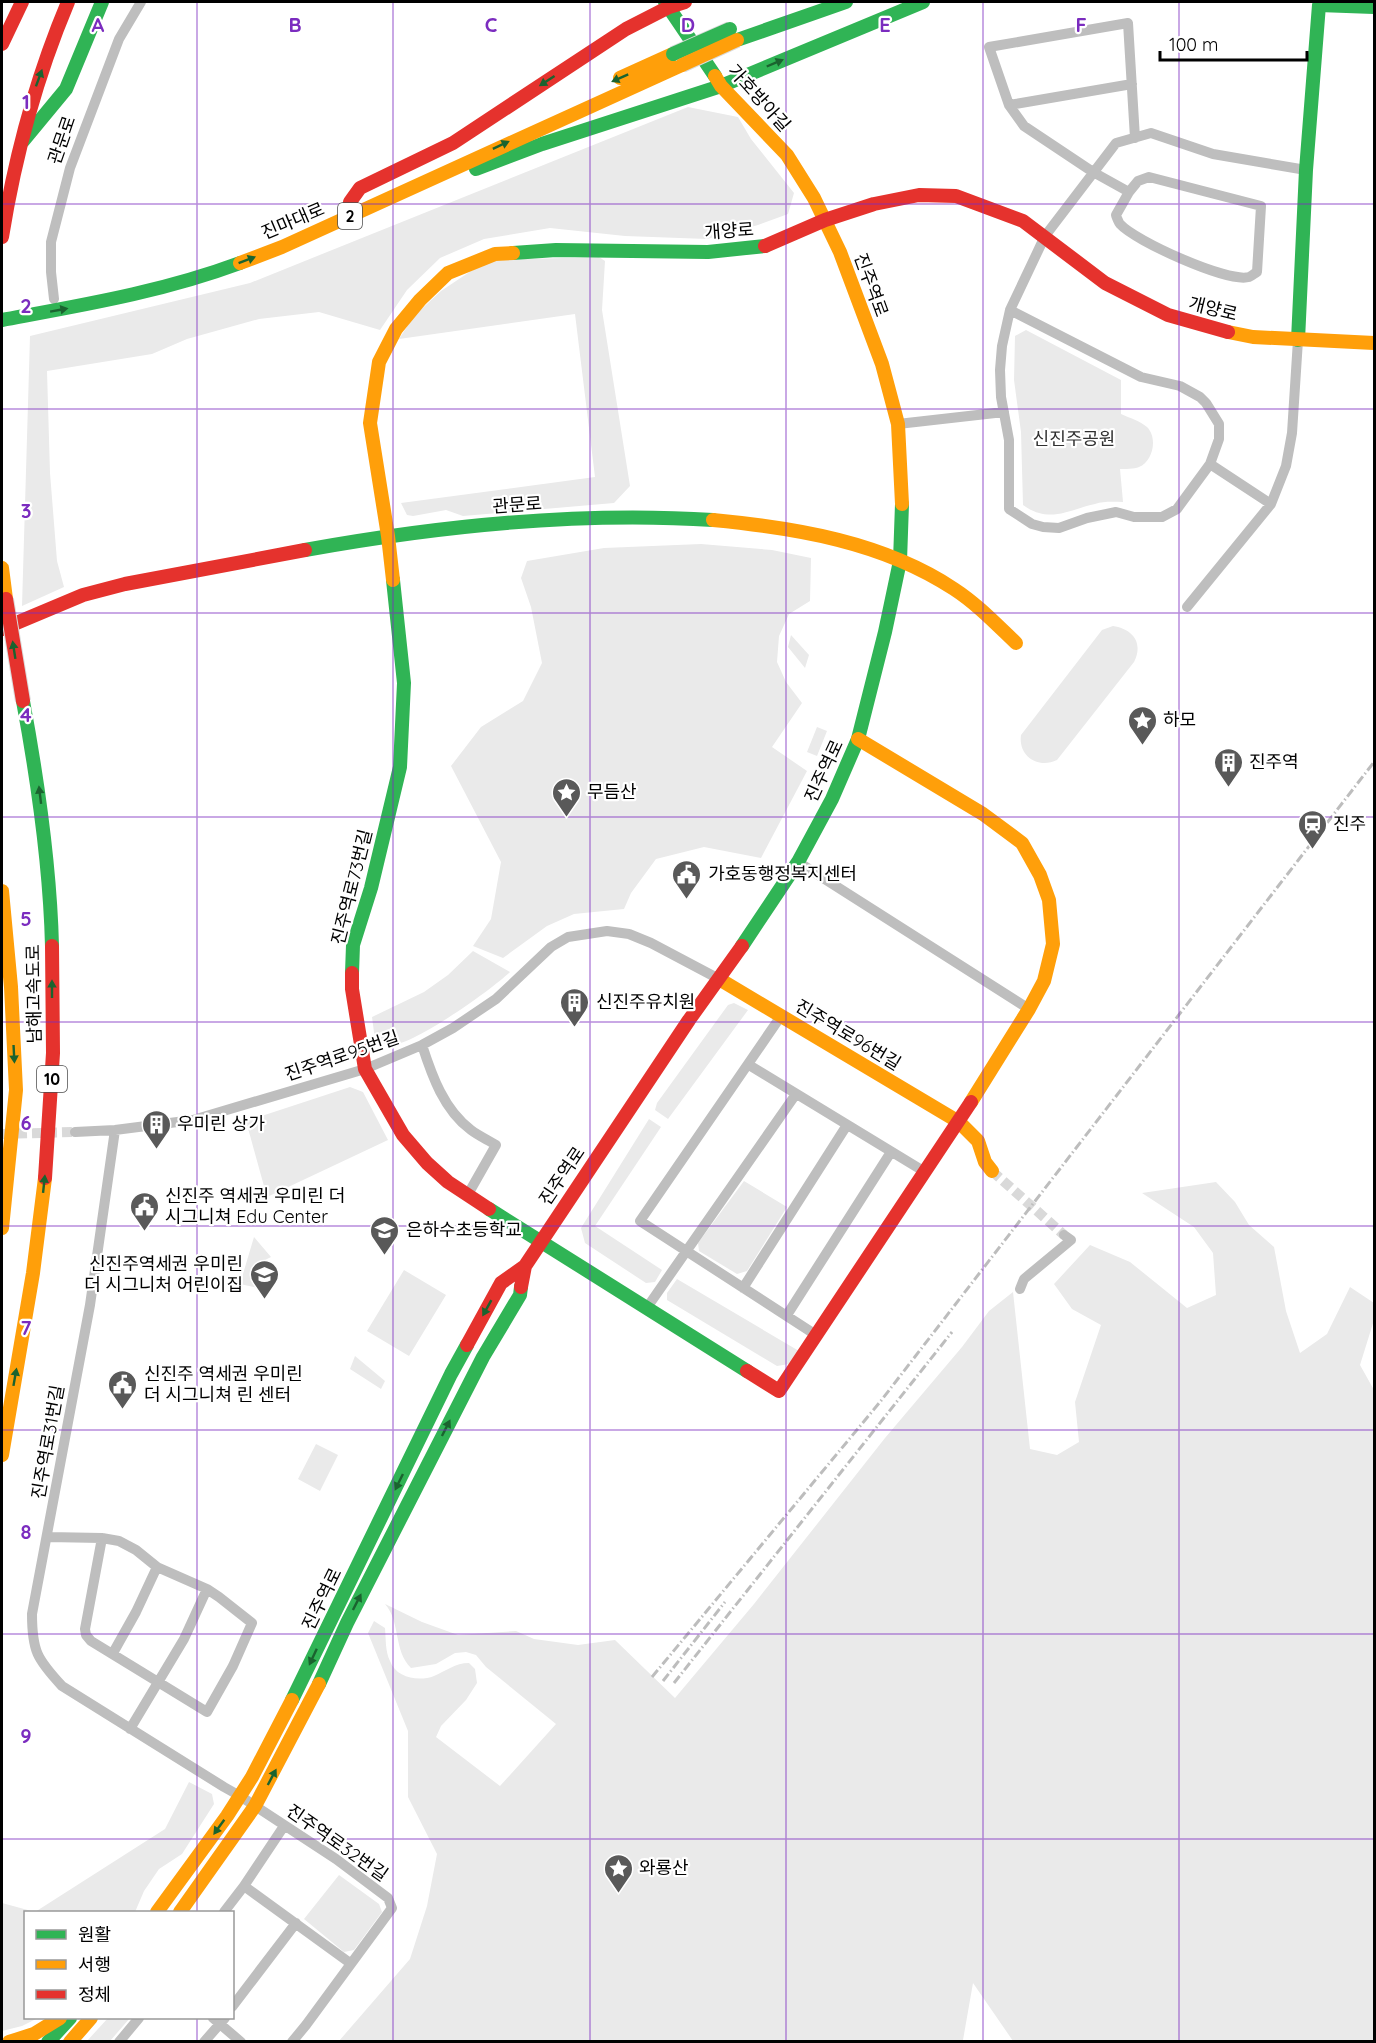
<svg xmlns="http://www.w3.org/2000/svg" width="1376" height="2043" font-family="Quicksand,'Noto Sans KR',sans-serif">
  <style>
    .green { fill: #eaeaea }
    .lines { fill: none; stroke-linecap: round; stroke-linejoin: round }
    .street-tunnel { stroke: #d9d9d9; stroke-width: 10; stroke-dasharray: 10 5; stroke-linecap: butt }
    .street { stroke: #bebebe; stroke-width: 10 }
    .fast { stroke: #30b455; stroke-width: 14 }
    .slow { stroke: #ff9f0a; stroke-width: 14 }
    .jam { stroke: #e5322d; stroke-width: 14 }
    .rail { stroke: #bdbdbd; stroke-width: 3; stroke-dasharray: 9 3 1.5 3; stroke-linecap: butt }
    .fast-bridge-casing { stroke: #dbdbdb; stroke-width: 16; stroke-linecap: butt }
    .slow-bridge-casing { stroke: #dbdbdb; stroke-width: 16; stroke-linecap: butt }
    .jam-bridge-casing { stroke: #dbdbdb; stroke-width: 16; stroke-linecap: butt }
    .fast-bridge { stroke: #30b455; stroke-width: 14 }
    .slow-bridge { stroke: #ff9f0a; stroke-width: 14 }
    .jam-bridge { stroke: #e5322d; stroke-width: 14 }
    .oneway { fill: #1a632f }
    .grid { fill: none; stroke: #7b2cbf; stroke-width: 1.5; stroke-opacity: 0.55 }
    .labels { text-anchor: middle; stroke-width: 4.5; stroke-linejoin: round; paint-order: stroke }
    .shield { fill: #fff; stroke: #4c4c4c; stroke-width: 1.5 }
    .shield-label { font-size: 16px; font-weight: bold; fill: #000 }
    .street-label { font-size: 18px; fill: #000; stroke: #fff }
    .park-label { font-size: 18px; fill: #303030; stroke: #fff }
    .poi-label { font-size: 18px; fill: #000; stroke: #fff; text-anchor: start }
    .grid-label { font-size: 20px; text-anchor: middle; font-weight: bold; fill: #7b2cbf; stroke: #fff; stroke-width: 4.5; stroke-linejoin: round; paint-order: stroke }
  </style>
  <rect width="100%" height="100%" fill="#fff"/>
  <path class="green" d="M688 107 738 117 751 139 794 193 788 214 758 225 707 239 625 236 550 228 484 239 440 258 407 290 380 330 319 312 259 319 187 339 152 354 47 371 50 473 57 561 64 587 22 606 30 336 250 283Z
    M599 257 605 261 602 310 630 486 614 503 463 516 446 510 413 516 407 515 401 503 595 477 575 314 399 339 414 316 441 291 471 271 494 260Z
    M1026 330 1121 380V414C1130 418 1140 421 1147 427 1158 438 1153 461 1139 467 1134 469 1125 469 1120 469L1123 502C1114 502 1104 501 1095 504 1068 510 1049 524 1023 505L1021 432 1014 380 1015 336Z
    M701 544 772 550 811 558 810 601 789 614 779 636 777 662 786 682 802 703 772 747 807 771 761 858 704 847 656 859 631 893 624 909 574 914 547 926 503 958 473 946 491 919 501 862 451 766 481 727 523 701 542 663 531 607 521 578 527 561 604 548Z
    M1113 626C1132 629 1144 642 1134 662L1057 760C1038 769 1018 756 1021 735L1102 630Z
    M791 635 809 655 805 668 788 647Z
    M817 727 827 731 817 756 807 752Z
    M473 951 510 972C491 990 417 1043 392 1045 387 1046 380 1041 375 1040L372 1017 424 992 448 975Z
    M734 1003 748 1010 668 1119 655 1110 657 1103 728 1005Z
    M350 1087 363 1092 388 1140 267 1197 246 1121Z
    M649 1119 661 1127 595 1226 662 1270 655 1282 646 1283 585 1243 581 1228Z
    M744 1181 787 1207 747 1271 737 1274 699 1251 698 1243Z
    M1216 1182 1235 1202 1249 1225 1274 1247 1286 1311 1300 1353 1327 1334 1350 1287 1374 1303V1320L1360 1365 1374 1390V2041H1013L973 1983 963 2040 955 2041H339L410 1959 427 1906 437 1854 408 1797V1731L368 1633 374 1621 385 1628C386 1639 385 1651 390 1661 396 1678 419 1682 434 1676 446 1671 455 1663 469 1663L475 1669 477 1683 466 1700 441 1726 436 1737 500 1786 556 1724 486 1667 476 1655 466 1652 455 1653 436 1664 411 1668C393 1650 401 1622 385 1604L422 1622 458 1635 516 1631 534 1639 578 1645 615 1640 675 1698 754 1604 885 1438 962 1347 989 1311 1013 1292 1030 1449 1057 1455 1079 1442 1075 1402 1101 1325 1072 1309 1054 1284 1090 1245 1130 1262 1187 1308 1216 1295 1213 1253 1194 1227 1142 1193Z
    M254 1237 271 1257 259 1263 258 1288 240 1284Z
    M404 1270 446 1295 409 1356 367 1331Z
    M677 1279 799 1351 789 1364 777 1366 667 1300V1293Z
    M355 1356 385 1381 381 1389 350 1369Z
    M316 1444 338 1455 320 1491 298 1479Z
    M189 1782 212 1794 214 1804 182 1854 159 1869 144 1891 135 1912H26V2018H38L22 2026 2 2031V1903L35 1912 165 1829Z
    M339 1875 379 1904 382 1912 354 1950 344 1952 304 1919Z
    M108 2018H130L110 2041H87Z"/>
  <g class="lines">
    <path class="street-tunnel" d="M2 1134 75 1132
      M992 1171 1064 1235"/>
    <path class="street" d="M1009 105 1132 84
      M1129 192 1116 215C1116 216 1119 223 1120 224 1135 241 1228 283 1249 277 1252 276 1255 273 1257 272L1261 206 1149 177 1138 181 1129 192 1093 172 1024 126 1009 105 989 47 1128 23 1135 138
      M54 299 51 272V242L70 168 119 39 141 2
      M1010 310 1141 377 1180 386 1200 397 1206 403 1219 424V439L1210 464 1177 509 1162 517H1134L1116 512 1087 518 1059 528 1043 527 1032 524 1009 509V440L1001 397 1000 370 1002 346 1010 310 1045 236 1116 143 1151 133 1213 154 1306 170
      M898 424 1004 412
      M1210 464 1271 504
      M1187 607 1271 504 1286 466 1292 433 1298 340
      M798 862 1029 1009
      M781 1016 640 1221 816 1335
      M422 1045C432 1076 444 1110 471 1130 479 1136 488 1140 496 1145L467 1196
      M749 1065 925 1172
      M115 1130 90 1305 32 1614C32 1651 37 1659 62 1686L224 1787 240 1796 336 1859 388 1898 392 1908 306 2025 292 2042
      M75 1132 115 1130 193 1120 365 1069 422 1045 453 1028 496 999 551 947 568 937 607 931 629 934 651 943 719 979
      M743 1288 847 1125
      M1020 1289 1024 1279 1071 1240 1064 1235
      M646 1309 796 1094
      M787 1315 891 1152
      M48 1537 102 1538 119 1541 136 1550 157 1567 207 1589 219 1597 252 1623 233 1666 207 1712 91 1641 86 1635 85 1629 102 1538
      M113 1653 136 1612 157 1567
      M130 1729 184 1639 207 1589
      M244 1886 350 1963
      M224 1912 244 1886 284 1826
      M232 2007 296 1923
      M213 2018 241 2042
      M119 2042 139 2018
      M204 2042 225 2018"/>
    <path class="fast" d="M665 2 715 76
      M737 40 846 2
      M23 141 66 89 102 2
      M476 169 542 144 721 86 923 2
      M513 253 556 250 708 252 765 246
      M2 320C83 305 162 292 240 263
      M1298 340 1306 170 1319 5 1374 7
      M305 550C438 526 577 511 713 520
      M23 701C38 782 50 863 52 946
      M742 946 798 862 832 799 858 739 885 632 900 561 902 504
      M352 973 353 945 371 888 400 767 404 683 393 580
      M489 1209 747 1371
      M319 1684 347 1623 483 1357 520 1295 521 1287
      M292 1700 451 1374 467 1345
      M48 2042 70 2018"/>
    <path class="slow" d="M715 76 721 86 787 155 814 198 840 252 882 364 898 424 902 504
      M620 78 673 54
      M240 263 282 247 682 65
      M1228 332 1253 337 1374 343
      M713 520C796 528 883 542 954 589 977 604 996 624 1016 643
      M2 568 6 599
      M393 580 388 536 370 423 379 362 396 329 420 300 448 273 495 254 513 253
      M858 739 983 814 1022 843 1040 875 1049 900 1053 944 1044 981 1029 1009 971 1102
      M2 891 11 987 16 1090 2 1228
      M719 979 959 1122 978 1141 985 1162 992 1171
      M2 1455 33 1273 45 1178
      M157 1912 227 1816 252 1777 292 1700
      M180 1912 255 1806 319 1684
      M9 2042 34 2034 60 2018
      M70 2042 91 2018"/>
    <path class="jam" d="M2 44 22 2
      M350 202 360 188 453 143 626 29 669 7 685 2
      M2 237C15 156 36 78 68 2
      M765 246 825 220 874 204 919 195 956 196 1023 221 1105 283 1168 315 1228 332
      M2 629 83 595 125 584 305 550
      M352 973V989L365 1069 403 1135 427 1163 448 1182 489 1209
      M45 1178 53 1053 52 946
      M521 1287 525 1266 689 1020 742 946
      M467 1345 501 1283 525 1266
      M747 1371 779 1391 971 1102"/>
    <path class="rail" d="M652 1677 880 1402 1374 762
      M663 1681 725 1602
      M674 1683 952 1332"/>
    <defs>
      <path id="fast-bridge" d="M673 54 730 29"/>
      <path id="slow-bridge" d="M682 65 737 40"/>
      <path id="jam-bridge" d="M6 599 23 701"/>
    </defs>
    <use href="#fast-bridge" class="fast-bridge-casing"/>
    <use href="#slow-bridge" class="slow-bridge-casing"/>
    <use href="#jam-bridge" class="jam-bridge-casing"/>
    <use href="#fast-bridge" class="fast-bridge"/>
    <use href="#slow-bridge" class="slow-bridge"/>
    <use href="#jam-bridge" class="jam-bridge"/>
  </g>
  <defs><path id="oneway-solid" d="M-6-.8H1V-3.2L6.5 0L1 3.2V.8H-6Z" transform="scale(1.5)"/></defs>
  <g class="oneway">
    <use href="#oneway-solid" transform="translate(775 63) rotate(-23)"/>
    <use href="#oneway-solid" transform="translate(39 78) rotate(-70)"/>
    <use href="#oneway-solid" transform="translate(620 78) rotate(156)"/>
    <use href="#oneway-solid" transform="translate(547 81) rotate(147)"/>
    <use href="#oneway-solid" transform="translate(501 145) rotate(-25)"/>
    <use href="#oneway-solid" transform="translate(247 260) rotate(-21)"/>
    <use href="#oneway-solid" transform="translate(59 310) rotate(-10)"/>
    <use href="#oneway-solid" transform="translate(14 650) rotate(-99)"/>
    <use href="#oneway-solid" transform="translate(40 795) rotate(-97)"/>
    <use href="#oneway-solid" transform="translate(52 989) rotate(-90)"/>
    <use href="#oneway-solid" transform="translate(14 1054) rotate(87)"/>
    <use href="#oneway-solid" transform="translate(44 1184) rotate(-84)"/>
    <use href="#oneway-solid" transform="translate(487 1308) rotate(119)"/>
    <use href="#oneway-solid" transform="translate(15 1377) rotate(-80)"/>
    <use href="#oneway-solid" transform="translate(446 1428) rotate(-63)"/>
    <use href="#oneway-solid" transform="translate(399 1482) rotate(116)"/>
    <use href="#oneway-solid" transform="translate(357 1602) rotate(-63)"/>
    <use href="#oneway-solid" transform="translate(313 1657) rotate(115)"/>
    <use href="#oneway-solid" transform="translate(272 1777) rotate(-62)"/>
    <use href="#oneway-solid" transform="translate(219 1827) rotate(126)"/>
  </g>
  <path class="grid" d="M197 2V1912M393 2V2042M590 2V2042M786 2V2042M983 2V2042M1179 2V2042M2 204H1374M2 409H1374M2 613H1374M2 817H1374M2 1022H1374M2 1226H1374M2 1430H1374M2 1634H1374M2 1839H1374M197 2018V2042"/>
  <defs>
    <symbol id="sight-pin" viewBox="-11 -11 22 30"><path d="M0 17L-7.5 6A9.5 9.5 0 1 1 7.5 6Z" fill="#595959" stroke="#fff"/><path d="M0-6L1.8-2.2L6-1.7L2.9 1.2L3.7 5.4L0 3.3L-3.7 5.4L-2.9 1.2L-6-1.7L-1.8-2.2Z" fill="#fff"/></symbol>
    <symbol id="building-pin" viewBox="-11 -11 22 30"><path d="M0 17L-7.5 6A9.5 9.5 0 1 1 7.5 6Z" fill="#595959" stroke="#fff"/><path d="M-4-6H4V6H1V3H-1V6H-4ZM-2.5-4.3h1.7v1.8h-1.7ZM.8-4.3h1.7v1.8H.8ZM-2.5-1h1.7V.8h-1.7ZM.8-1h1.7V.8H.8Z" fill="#fff"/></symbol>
    <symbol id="station-pin" viewBox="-11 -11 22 30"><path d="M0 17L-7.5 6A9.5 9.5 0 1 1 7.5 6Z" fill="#595959" stroke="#fff"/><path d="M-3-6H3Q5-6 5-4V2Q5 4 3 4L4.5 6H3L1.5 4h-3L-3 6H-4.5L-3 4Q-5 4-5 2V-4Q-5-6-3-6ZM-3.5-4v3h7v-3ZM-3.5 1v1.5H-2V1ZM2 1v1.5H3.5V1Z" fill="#fff"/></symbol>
    <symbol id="civic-pin" viewBox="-11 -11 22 30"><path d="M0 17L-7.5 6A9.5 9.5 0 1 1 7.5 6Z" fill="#595959" stroke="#fff"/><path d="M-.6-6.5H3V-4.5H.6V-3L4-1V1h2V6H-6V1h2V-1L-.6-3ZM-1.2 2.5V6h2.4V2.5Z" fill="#fff"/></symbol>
    <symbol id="school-pin" viewBox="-11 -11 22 30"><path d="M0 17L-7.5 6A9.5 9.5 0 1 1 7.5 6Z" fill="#595959" stroke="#fff"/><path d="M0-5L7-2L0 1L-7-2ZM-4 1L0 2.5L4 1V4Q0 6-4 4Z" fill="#fff"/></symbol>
  </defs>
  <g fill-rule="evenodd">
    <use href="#sight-pin" x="1126" y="704" width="33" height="45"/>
    <use href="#building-pin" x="1212" y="746" width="33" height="45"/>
    <use href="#sight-pin" x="550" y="776" width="33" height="45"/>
    <use href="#station-pin" x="1296" y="808" width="33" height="45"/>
    <use href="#civic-pin" x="670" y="858" width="33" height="45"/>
    <use href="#building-pin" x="558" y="986" width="33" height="45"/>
    <use href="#building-pin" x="140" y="1108" width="33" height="45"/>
    <use href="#civic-pin" x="128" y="1190" width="33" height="45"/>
    <use href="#school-pin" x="368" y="1214" width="33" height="45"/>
    <use href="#school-pin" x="248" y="1258" width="33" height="45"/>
    <use href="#civic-pin" x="106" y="1368" width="33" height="45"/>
    <use href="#sight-pin" x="602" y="1852" width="33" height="45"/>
  </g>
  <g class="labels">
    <g class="shield">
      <rect x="338" y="203" width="24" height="26" rx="4.5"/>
      <rect x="37" y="1066" width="30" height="26" rx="4.5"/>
    </g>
    <g class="shield-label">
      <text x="350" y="222">2</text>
      <text x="52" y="1085">10</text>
    </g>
    <g class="street-label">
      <text transform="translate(759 98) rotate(48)" y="6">가호방아길</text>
      <text transform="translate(62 140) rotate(-71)" y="6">관문로</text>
      <text transform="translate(293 221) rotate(-23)" y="6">진마대로</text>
      <text transform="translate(729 231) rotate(-4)" y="6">개양로</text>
      <text transform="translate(871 285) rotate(70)" y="6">진주역로</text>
      <text transform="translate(1213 309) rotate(14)" y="6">개양로</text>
      <text transform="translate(517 505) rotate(-4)" y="6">관문로</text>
      <text transform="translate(824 771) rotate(-65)" y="6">진주역로</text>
      <text transform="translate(352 887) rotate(-76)" y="6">진주역로73번길</text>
      <text transform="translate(34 994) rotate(-91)" y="6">남해고속도로</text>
      <text transform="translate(848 1035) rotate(31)" y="6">진주역로96번길</text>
      <text transform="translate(342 1056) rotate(-19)" y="6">진주역로95번길</text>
      <text transform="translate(562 1176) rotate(-56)" y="6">진주역로</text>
      <text transform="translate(48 1442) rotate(-80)" y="6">진주역로31번길</text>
      <text transform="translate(322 1599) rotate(-64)" y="6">진주역로</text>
      <text transform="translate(337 1843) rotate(35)" y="6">진주역로32번길</text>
    </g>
    <g class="park-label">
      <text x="1074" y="445">신진주공원</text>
    </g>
    <g class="poi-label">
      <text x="1163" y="726">하모</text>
      <text x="1249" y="768">진주역</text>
      <text x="587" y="798">무듬산</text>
      <text x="1333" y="830">진주</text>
      <text x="708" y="880">가호동행정복지센터</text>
      <text x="596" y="1008">신진주유치원</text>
      <text x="177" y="1130">우미린 상가</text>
      <text x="165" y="1202">신진주 역세권 우미린 더<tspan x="165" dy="21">시그니쳐 Edu Center</tspan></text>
      <text x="406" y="1236">은하수초등학교</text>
      <text x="243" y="1270" text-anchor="end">신진주역세권 우미린<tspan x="243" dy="21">더 시그니처 어린이집</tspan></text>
      <text x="144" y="1380">신진주 역세권 우미린<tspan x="144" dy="21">더 시그니쳐 린 센터</tspan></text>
      <text x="639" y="1874">와룡산</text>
    </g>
  </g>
  <g class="grid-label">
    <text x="98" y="32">A</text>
    <text x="295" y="32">B</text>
    <text x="491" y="32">C</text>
    <text x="688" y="32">D</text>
    <text x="885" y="32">E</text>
    <text x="1081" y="32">F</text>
    <text x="26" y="109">1</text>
    <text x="26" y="313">2</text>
    <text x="26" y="518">3</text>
    <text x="26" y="722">4</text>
    <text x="26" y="926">5</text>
    <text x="26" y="1130">6</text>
    <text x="26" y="1335">7</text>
    <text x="26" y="1539">8</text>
    <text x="26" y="1743">9</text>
  </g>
  <rect width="1376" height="2043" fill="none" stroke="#000000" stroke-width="6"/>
  <rect x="24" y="1911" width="210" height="108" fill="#ffffff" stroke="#999999" stroke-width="1.5"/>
  <rect x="36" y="1930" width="30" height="9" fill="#30b455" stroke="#999999" stroke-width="1.5"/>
  <text x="78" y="1941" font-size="18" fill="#000000">원활</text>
  <rect x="36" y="1960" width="30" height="9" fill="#ff9f0a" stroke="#999999" stroke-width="1.5"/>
  <text x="78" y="1971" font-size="18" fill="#000000">서행</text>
  <rect x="36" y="1990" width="30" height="9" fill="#e5322d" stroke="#999999" stroke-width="1.5"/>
  <text x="78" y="2001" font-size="18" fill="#000000">정체</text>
  <path d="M1160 51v9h147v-9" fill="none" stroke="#000000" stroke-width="3"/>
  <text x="1169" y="51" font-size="18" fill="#000000" stroke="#ffffff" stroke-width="4.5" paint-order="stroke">100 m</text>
</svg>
